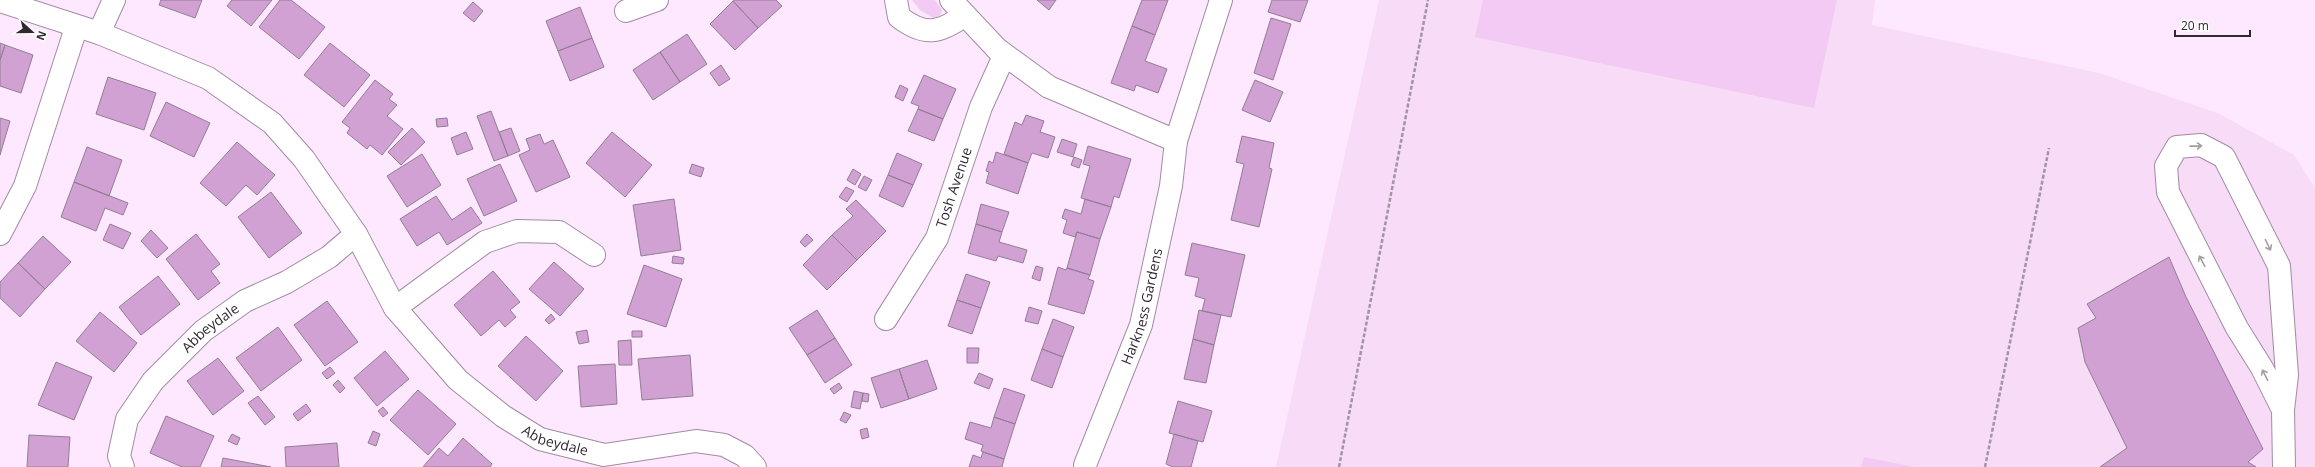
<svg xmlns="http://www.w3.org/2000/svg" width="2315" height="467" font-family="'Open Sans',sans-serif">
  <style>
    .built { fill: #f7dbf7 }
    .green { fill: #f2caf4 }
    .building { fill: #d0a1d2; stroke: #927e93 }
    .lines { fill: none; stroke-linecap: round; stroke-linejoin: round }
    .minor-casing { stroke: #a08ca1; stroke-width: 24 }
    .path { stroke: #a494a5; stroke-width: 2.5; stroke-dasharray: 4 2; stroke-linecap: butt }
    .minor { stroke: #fff; stroke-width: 22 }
    .oneway { stroke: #a29ea2 }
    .labels { text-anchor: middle; stroke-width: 3.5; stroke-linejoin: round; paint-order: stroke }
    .street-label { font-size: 14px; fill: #302830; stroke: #fefefe }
  </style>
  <rect width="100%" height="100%" fill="#fee8ff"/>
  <path class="built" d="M1379 0H1875L1872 25 2099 73 2218 113 2294 155 2315 188V467H1276Z"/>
  <path class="green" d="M912 0H935L942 10 940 16 933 18 920 10Z
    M1483 0H1837L1814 108 1475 37Z
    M1864 457 1914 467H1861Z"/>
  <path class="building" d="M161 0H202L195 18 159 5Z
    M232 0H272L251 26 227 6Z
    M280 0H291L325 27 299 59 259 27Z
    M735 0H776L782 6 758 28 733 1Z
    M1037 0H1056L1049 10Z
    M1142 0H1168L1155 35 1132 26Z
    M1272 0H1308L1300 22 1268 12Z
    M733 1 758 28 735 50 710 24Z
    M473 2 483 11 474 22 463 13Z
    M580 7 592 38 558 51 546 21Z
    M1271 18 1291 24 1273 80 1254 73Z
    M1132 26 1155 35 1145 61 1167 69 1158 93 1136 85 1134 91 1111 83Z
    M687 34 707 64 680 82 660 52Z
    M592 38 604 67 570 81 558 51Z
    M0 43 5 45 0 60Z
    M330 43 370 75 344 107 304 75Z
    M5 45 33 55 21 93 0 86V60Z
    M660 52 680 82 653 100 633 70Z
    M721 65 730 79 719 86 710 73Z
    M924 75 956 89 943 119 918 109 919 106 911 103Z
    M108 77 156 93 144 130 96 114Z
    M375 80 393 94 389 99 397 105 387 116 403 129 382 155 370 145 367 149 347 133 350 128 342 122Z
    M1255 80 1283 92 1270 122 1242 110Z
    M900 85 908 89 903 101 895 97Z
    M166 102 210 123 194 157 150 136Z
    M918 109 943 119 934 141 908 131Z
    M491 111 508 156 494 161 477 116Z
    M1026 115 1044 121 1040 132 1055 137 1048 158 1032 153 1028 163 1004 154 1015 122 1022 125Z
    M0 118 10 121 0 155Z
    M447 118 448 126 437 127 436 119Z
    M412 128 425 142 401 165 388 152Z
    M511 128 520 151 508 156 499 132Z
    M466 132 473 149 457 155 451 138Z
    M612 132 652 165 625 197 586 163Z
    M540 134 544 144 553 140 570 177 536 192 519 155 530 150 526 139Z
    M1242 136 1274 143 1269 168 1272 169 1259 227 1231 220 1244 164 1236 162Z
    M1062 139 1077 144 1073 157 1057 152Z
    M237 142 275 175 257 195 246 185 226 206 200 183Z
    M1088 146 1131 159 1119 198 1114 196 1111 207 1081 198 1090 166 1083 164Z
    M87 147 122 160 109 196 74 182Z
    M996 152 1028 163 1018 194 986 183 989 172 986 171 989 161 993 163Z
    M897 153 922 164 913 185 888 175Z
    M422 154 441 185 407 207 387 176Z
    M1074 157 1082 160 1079 168 1071 165Z
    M500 164 517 201 484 216 467 179Z
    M692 164 704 168 701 177 689 173Z
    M853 169 861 174 855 185 847 180Z
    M888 175 913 185 903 207 879 196Z
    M864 176 872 180 866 191 858 187Z
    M74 182 128 203 123 215 105 208 96 231 61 217Z
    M846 187 854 191 847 202 839 197Z
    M271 192 302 233 269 258 238 217Z
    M436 196 452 220 471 207 482 223 447 245 439 232 417 246 400 219Z
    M674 199 681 250 641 256 633 205Z
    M1085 199 1111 207 1100 239 1077 232 1075 237 1063 233 1067 220 1062 218 1065 209 1081 214Z
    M856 200 886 231 857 260 832 235 853 216 846 209Z
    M981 204 1009 212 1002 232 976 224Z
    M110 224 131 233 123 249 103 240Z
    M976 224 1002 232 999 242 1027 250 1023 263 998 256 996 261 968 253Z
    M151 230 168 248 157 258 141 241Z
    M1077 232 1100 239 1090 275 1067 268Z
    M196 234 220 264 211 271 220 283 198 300 166 259Z
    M807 234 813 240 805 247 800 242Z
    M832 235 857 260 827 290 803 265Z
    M43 236 71 262 45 289 18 263Z
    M1192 243 1245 255 1231 317 1202 311 1205 299 1195 296 1199 278 1185 275Z
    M673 256 684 258 683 264 672 263Z
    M2169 257 2186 297 2263 449 2248 462 2256 467H2100L2127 448 2085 362 2078 328 2096 318 2087 304Z
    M554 262 584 289 560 316 529 289Z
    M18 263 45 289 20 317 0 298V282Z
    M644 265 682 279 666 327 627 314Z
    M1036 266 1043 268 1040 281 1032 278Z
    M1058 267 1066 270 1067 268 1090 275 1088 279 1094 281 1084 314 1048 304Z
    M493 271 520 302 510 310 516 317 505 327 499 320 481 336 454 305Z
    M966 274 990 282 981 308 957 300Z
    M158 276 180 304 141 335 119 307Z
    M957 300 981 308 972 334 948 326Z
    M327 301 358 342 325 366 294 325Z
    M1029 307 1042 311 1038 324 1025 321Z
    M817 310 835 338 807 355 789 328Z
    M1199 310 1221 315 1214 345 1193 339Z
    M100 312 137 343 114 372 76 341Z
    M551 314 555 319 549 324 545 320Z
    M1053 319 1074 327 1063 357 1042 349Z
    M278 327 302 360 261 391 236 358Z
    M587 330 589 342 579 344 576 332Z
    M632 331H642V337H632Z
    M526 336 563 371 536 401 498 366Z
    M835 338 852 365 825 383 807 355Z
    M1193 339 1214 345 1206 383 1184 379Z
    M631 340 632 365H619L618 341Z
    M967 348H979L978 363H967Z
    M1042 349 1063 357 1052 388 1031 380Z
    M385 351 409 379 377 406 354 378Z
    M690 355 693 396 642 400 638 359Z
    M218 358 244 391 213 415 187 381Z
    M927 360 937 389 909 399 899 369Z
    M56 362 92 377 74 420 38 405Z
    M615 364 617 404 581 407 578 366Z
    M330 367 335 373 327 379 322 373Z
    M899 369 909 399 881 408 871 378Z
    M979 373 993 379 989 389 974 383Z
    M338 380 345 388 340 393 333 385Z
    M839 383 842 388 834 394 830 389Z
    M1004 388 1025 395 1015 424 994 417Z
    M418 390 456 424 428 455 390 420Z
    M854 391 863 393 860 409 851 407Z
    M863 393 869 394 868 402 862 401Z
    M258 396 275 417 265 425 248 403Z
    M1178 401 1212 411 1203 442 1169 433Z
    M306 404 311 411 298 421 293 414Z
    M383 407 388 413 383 417 378 411Z
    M844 412 851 415 846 423 840 420Z
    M166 416 214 436 200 467H182L150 453Z
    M994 417 1015 424 1004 459 983 452 981 451 983 445 965 439 970 422 991 428Z
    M867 428 869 437 862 439 860 430Z
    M373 431 380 434 376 446 368 443Z
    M232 434 240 438 237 445 228 441Z
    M1174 434 1198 441 1191 467H1173L1166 464Z
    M29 435 70 437 68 467H27Z
    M463 438 492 464 490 467H423L439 448 448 456Z
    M337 443 339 467H286L285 447Z
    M983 452 1004 459 1002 467H969L973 455 981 458Z
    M223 458 271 467H221Z"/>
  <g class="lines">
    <defs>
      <g id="minor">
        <path d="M896 0 899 17C925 37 940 33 965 15"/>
        <path d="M951 0 997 49 1049 87 1176 141"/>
        <path id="s1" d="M0 1 99 33 208 78 272 123 304 159 356 234 395 308 458 380 503 416 540 439 604 455 696 441 724 445 745 456 755 467"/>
        <path d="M626 11 657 0"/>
        <path d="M99 33 114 0"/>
        <path d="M0 234 25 186 76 28"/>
        <path d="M395 308 485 242 517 231 559 232 594 255"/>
        <path id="s2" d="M886 319 937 238 981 107 1004 56 997 49"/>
        <path d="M2283 410 2262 368 2237 328 2168 192 2166 166 2177 147 2201 145 2224 157 2279 266 2287 375 2283 410 2284 467"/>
        <path id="s3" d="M1085 465 1141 325 1171 186 1176 141 1221 0"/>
        <path id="s4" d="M123 467 119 456 127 419 153 381 203 331 245 301 287 282 329 257 356 234"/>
      </g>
    </defs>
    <use href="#minor" class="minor-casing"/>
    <path class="path" d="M1339 467 1428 0
      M1985 467 2049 148"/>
    <use href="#minor" class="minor"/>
  </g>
  <defs><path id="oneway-shaft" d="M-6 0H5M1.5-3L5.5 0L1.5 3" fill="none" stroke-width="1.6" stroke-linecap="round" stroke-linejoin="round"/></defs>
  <g class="oneway">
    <use href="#oneway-shaft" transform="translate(2196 146) rotate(-1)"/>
    <use href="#oneway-shaft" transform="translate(2268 245) rotate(64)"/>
    <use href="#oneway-shaft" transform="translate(2202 261) rotate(-118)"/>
    <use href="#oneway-shaft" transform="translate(2265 375) rotate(-117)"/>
  </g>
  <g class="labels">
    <g class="street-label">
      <text dy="5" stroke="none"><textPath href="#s2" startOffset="149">Tosh Avenue</textPath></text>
      <text dy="5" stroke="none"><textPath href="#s3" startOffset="169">Harkness Gardens</textPath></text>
      <text dy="5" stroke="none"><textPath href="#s4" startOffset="174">Abbeydale</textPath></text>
      <text dy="5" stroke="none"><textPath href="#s1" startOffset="735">Abbeydale</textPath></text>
    </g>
  </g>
  <g transform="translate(32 32) rotate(111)" stroke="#fefefe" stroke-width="3" paint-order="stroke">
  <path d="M0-3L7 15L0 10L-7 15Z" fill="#302830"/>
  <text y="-6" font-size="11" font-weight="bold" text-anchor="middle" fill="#302830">N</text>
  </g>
  <path d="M2175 30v6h75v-6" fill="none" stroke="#302830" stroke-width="2"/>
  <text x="2181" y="30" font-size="12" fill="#302830" stroke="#fefefe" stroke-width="3" paint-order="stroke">20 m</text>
</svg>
